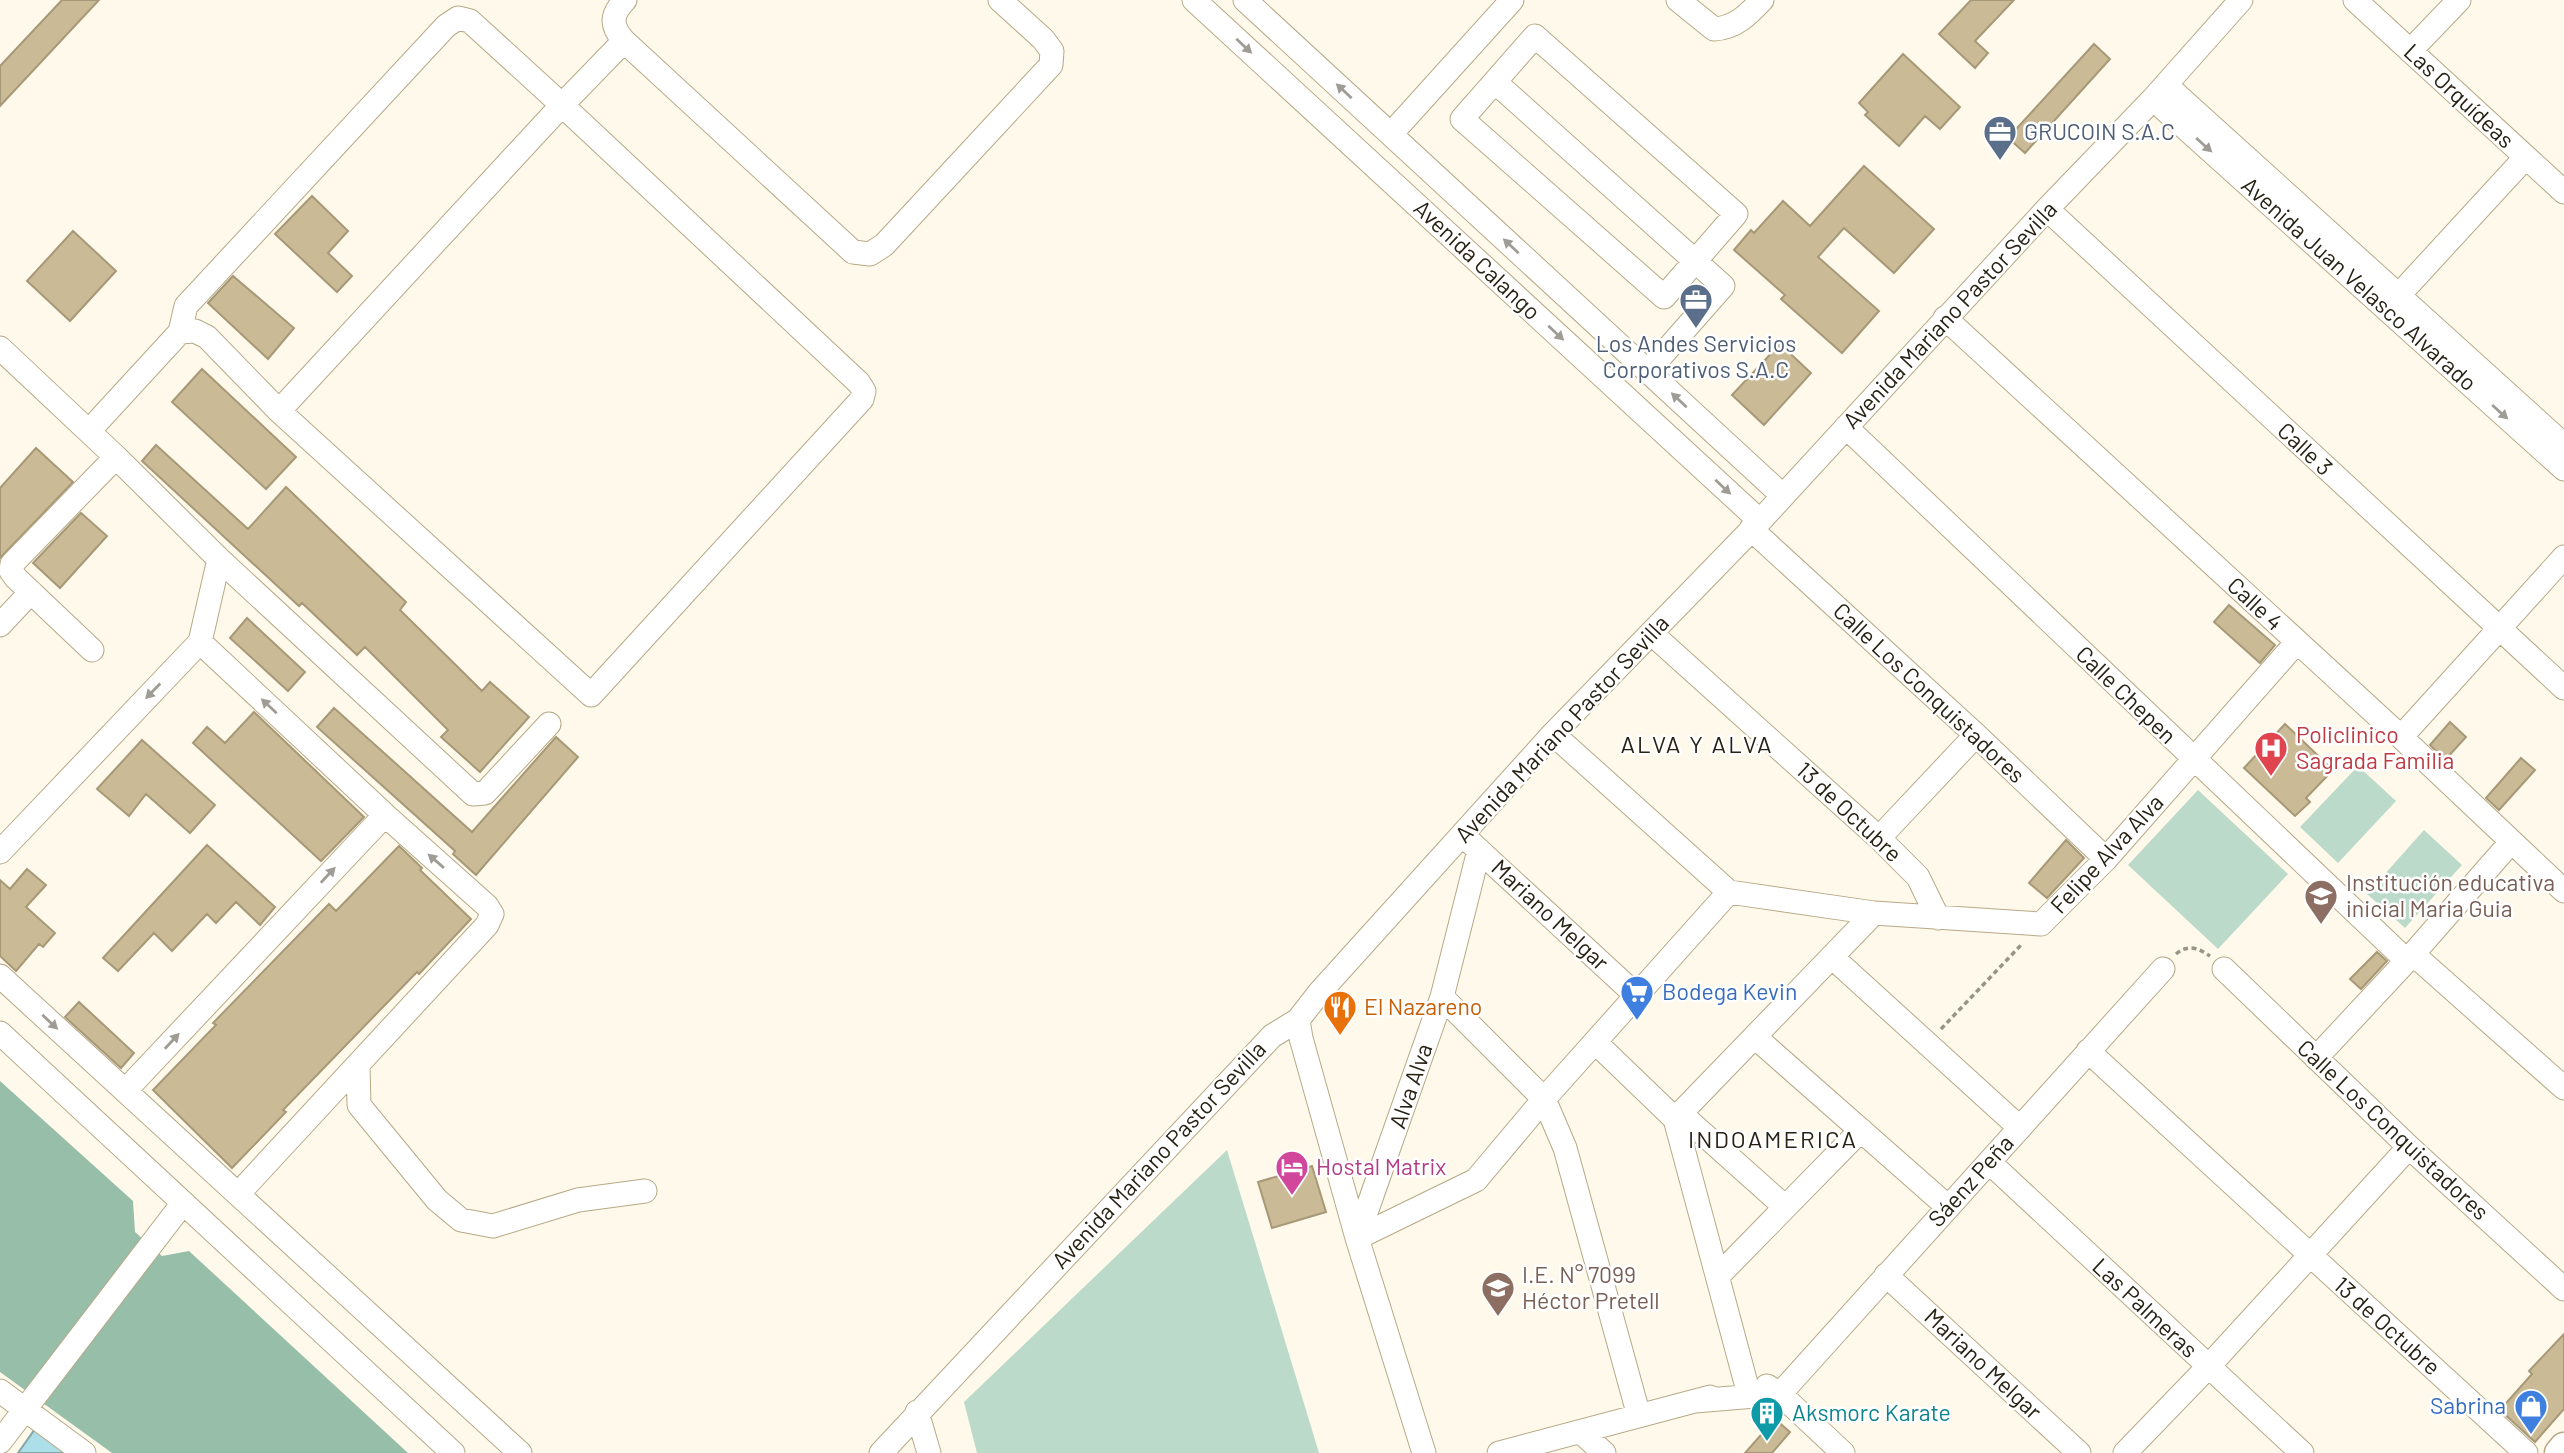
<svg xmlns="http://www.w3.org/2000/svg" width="2564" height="1453" font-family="Barlow,sans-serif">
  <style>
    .green { fill: #bcdac9 }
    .forest { fill: #96bea8 }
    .water { fill: #addfe9; stroke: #85a6a9; stroke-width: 2 }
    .building { fill: #caba95; stroke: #a79977; stroke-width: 2 }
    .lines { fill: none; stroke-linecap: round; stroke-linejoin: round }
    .minor-casing { stroke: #b7a986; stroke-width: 25 }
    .major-casing { stroke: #b7a986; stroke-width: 31 }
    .path { stroke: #999486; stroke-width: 3.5; stroke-dasharray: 5 3.5; stroke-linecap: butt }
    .minor { stroke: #fff; stroke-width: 23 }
    .major { stroke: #fff; stroke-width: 28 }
    .oneway { fill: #9e9c95 }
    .labels { text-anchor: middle; stroke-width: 5; stroke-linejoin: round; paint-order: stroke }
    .street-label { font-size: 23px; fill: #272214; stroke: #fff }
    .service-label { font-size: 23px; fill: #4e5e75; stroke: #fff; text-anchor: start }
    .health-label { font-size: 23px; fill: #be3a42; stroke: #fff; text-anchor: start }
    .education-label { font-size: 23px; fill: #785e54; stroke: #fff; text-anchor: start }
    .shop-label { font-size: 23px; fill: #366cbe; stroke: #fff; text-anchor: start }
    .food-label { font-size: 23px; fill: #c56008; stroke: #fff; text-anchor: start }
    .hotel-label { font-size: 23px; fill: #b23c85; stroke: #fff; text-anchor: start }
    .culture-label { font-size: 23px; fill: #0d838f; stroke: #fff; text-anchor: start }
    .neighbourhood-label { font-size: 24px; letter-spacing: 2px; fill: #272214; stroke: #fff }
  </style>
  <rect width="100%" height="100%" fill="#fff9eb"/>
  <path class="green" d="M2358 766 2396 801 2338 863 2300 827Z
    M2198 790 2288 874 2218 949 2128 865Z
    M2424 830 2462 865 2405 928 2367 894Z
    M1227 1150 1319 1453H977L964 1402Z"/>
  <path class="forest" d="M0 1081 133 1201 135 1232 162 1256 189 1251 408 1453H112L0 1372Z"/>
  <path class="water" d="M35 1429 67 1453H18Z"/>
  <path class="building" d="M62 0H99L0 106V66Z
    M1971 0H2014L1975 41 1988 53 1975 68 1939 34Z
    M2094 44 2110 59 2025 153 2008 138Z
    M1903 54 1960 107 1940 129 1925 116 1899 146 1865 115 1868 112 1859 103Z
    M1864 166 1934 229 1894 273 1844 228 1818 257 1879 311 1842 353 1781 299 1785 295 1734 250 1751 230 1754 233 1783 201 1810 226Z
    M312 196 348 231 328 253 352 276 337 292 275 234Z
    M73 231 116 271 70 321 27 281Z
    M233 276 294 328 268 359 208 303Z
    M1780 344 1811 373 1764 425 1732 395Z
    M202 369 296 457 266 489 172 402Z
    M156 445 248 529 286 487 406 602 400 610 482 691 490 682 529 717 480 772 441 737 448 730 365 647 357 655 302 603 299 606 142 461Z
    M36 448 73 482 0 558V488Z
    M81 513 107 536 60 588 33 563Z
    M2229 605 2275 645 2260 663 2214 622Z
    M247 618 305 672 288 691 230 638Z
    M334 708 472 832 556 737 578 757 476 875 453 854 455 851 317 727Z
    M254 712 364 817 321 861 193 743 207 727 225 743Z
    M2450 722 2466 737 2445 760 2430 745Z
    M2285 724 2333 770 2306 798 2310 802 2295 816 2244 768Z
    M142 740 215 805 190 833 146 794 129 816 97 789Z
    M2521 758 2535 770 2499 810 2486 798Z
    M2066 840 2084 858 2047 898 2029 883Z
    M207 845 275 907 260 925 236 902 216 923 207 914 172 951 154 933 118 971 103 958Z
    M399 846 422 868 420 870 471 919 419 974 417 972 283 1110 286 1112 232 1168 153 1090 216 1025 213 1023 329 904 336 911Z
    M27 869 46 885 26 907 55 933 43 947 39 944 16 971 0 956V880L10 889Z
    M2377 952 2387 961 2361 989 2350 979Z
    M79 1002 134 1053 121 1068 65 1017Z
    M1312 1166 1326 1212 1272 1228 1258 1182Z
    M2564 1334V1409L2535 1442 2500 1410 2532 1374 2529 1371Z
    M1775 1419 1790 1432 1772 1453H1745Z"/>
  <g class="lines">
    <defs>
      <path id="minor" d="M625 0C611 15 610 25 624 41L853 252 870 254 884 245 1051 65 1052 51 1043 39 1000 0
        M1194 0 1760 521
        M1245 0 1783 496
        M1678 0 1714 29C1735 28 1748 15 1762 0
        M2355 0 2564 192
        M1535 36 1736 214 1664 297 1462 119Z
        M2410 51 2459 0
        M1495 82 1723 286 1648 371
        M2166 85 2564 445
        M2153 99 2564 469
        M1391 134 1512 0
        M2047 209 2564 688
        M2398 296 2525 158
        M1945 318 2401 737 2564 891
        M180 332 195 331 207 337 279 411 591 695 862 399 864 391 859 383 562 105 279 411
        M0 348 116 457 219 559 473 794 485 793 549 724
        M1846 427 2407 961
        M89 431 180 332 186 306 446 26 458 18 470 21 562 105 624 41
        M1751 529 1976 735 2106 859
        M0 625 31 592
        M1651 633 1879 838 1918 877 1938 918
        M200 642 385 815 487 906 492 914 487 925 238 1194
        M92 650 16 578 11 571 12 564 116 457
        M1553 734 1729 892
        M2401 737 2564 557
        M1879 838 1976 735
        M1470 842 1637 996
        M0 852 200 642 219 559
        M1729 892 1874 913 2041 924 2106 859 2296 643
        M2413 954 2564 1088
        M1832 957 2020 1128
        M2224 969 2409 1147 2564 1289
        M0 976 520 1453
        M1442 997 1544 1099 1565 1148 1639 1416
        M1298 1020 1301 1038 1357 1238 1424 1453
        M0 1033 453 1453
        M1755 1037 1948 1207
        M1595 1042 1675 1119 1747 1387
        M2088 1051 2526 1453
        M2316 1058 2413 954 2511 842
        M358 1065 359 1105 437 1200 461 1220 493 1226 578 1200 645 1191
        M125 1091 385 815
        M1681 1114 1785 1207
        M1675 1119 1874 913
        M1989 1162 2302 1453
        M1357 1238 1476 1180 1544 1099 1729 892
        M1357 1238 1442 997 1479 850
        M1886 1275 2079 1453
        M1718 1276 1861 1130
        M1767 1386 1780 1394 1843 1453
        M0 1391 84 1453
        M1695 1401 1780 1394 2163 969
        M917 1412 929 1453
        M1581 1432 1604 1453
        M0 1442 183 1203
        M881 1453 1272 1036 1298 1020 1319 993 1553 734 1760 521 2047 209 2153 99 2241 0
        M1499 1453 1710 1397
        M2125 1453 2208 1367 2409 1147"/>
      <path id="major" d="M2559 1453 2564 1447"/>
    </defs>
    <use href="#minor" class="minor-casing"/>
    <use href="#major" class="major-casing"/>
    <path class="path" d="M2176 954C2188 944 2198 948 2210 956
      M1941 1029 2023 943"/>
    <use href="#minor" class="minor"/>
    <use href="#major" class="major"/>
  </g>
  <defs><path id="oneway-solid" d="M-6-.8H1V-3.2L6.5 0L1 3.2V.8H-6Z" transform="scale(1.75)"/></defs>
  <g class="oneway">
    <use href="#oneway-solid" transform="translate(1244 46) rotate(43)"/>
    <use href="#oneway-solid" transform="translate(1344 91) rotate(-137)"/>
    <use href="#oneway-solid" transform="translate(2204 145) rotate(42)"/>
    <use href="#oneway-solid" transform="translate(1511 246) rotate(-137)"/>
    <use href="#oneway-solid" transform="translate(1556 333) rotate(43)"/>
    <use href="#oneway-solid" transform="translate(1679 400) rotate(-137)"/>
    <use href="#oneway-solid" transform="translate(2500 412) rotate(42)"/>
    <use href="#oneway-solid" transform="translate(1723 487) rotate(43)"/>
    <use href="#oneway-solid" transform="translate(153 691) rotate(134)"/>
    <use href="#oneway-solid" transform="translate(269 706) rotate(-137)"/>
    <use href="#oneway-solid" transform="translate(436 861) rotate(-139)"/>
    <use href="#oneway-solid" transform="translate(328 875) rotate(-47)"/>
    <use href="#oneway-solid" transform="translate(50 1022) rotate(43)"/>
    <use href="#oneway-solid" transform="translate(172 1041) rotate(-47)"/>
  </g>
  <defs>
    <symbol id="office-pin" viewBox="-11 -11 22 30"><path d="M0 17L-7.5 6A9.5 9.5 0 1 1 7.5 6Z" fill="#5c6f8a" stroke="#fff"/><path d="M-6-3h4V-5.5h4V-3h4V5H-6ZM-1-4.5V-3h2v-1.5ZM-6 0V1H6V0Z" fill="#fff"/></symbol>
    <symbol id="hospital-pin" viewBox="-11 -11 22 30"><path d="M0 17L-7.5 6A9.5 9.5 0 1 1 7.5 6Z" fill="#e0444e" stroke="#fff"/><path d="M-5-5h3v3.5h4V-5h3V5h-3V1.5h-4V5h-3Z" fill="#fff"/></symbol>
    <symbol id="school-pin" viewBox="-11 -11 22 30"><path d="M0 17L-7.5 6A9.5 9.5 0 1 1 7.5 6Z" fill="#8d6e63" stroke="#fff"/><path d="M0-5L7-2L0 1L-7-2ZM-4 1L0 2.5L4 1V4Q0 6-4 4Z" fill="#fff"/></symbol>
    <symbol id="supermarket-pin" viewBox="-11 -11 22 30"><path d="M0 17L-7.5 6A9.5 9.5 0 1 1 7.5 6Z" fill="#3f7fe0" stroke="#fff"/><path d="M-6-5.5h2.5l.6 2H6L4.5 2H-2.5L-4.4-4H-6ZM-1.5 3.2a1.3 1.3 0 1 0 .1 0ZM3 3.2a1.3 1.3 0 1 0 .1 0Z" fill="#fff"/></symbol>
    <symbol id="restaurant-pin" viewBox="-11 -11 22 30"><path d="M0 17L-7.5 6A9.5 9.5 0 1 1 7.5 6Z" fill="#e8710a" stroke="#fff"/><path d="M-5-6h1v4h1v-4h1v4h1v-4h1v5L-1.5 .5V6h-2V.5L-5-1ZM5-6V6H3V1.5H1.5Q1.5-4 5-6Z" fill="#fff"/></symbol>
    <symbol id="hotel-pin" viewBox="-11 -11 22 30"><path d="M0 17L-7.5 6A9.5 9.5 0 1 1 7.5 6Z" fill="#d1479c" stroke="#fff"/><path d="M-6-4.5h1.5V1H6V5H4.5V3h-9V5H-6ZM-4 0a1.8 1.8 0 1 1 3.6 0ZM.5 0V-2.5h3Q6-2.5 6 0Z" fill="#fff"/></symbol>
    <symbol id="shop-pin" viewBox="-11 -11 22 30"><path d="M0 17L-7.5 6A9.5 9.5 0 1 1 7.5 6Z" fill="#3f7fe0" stroke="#fff"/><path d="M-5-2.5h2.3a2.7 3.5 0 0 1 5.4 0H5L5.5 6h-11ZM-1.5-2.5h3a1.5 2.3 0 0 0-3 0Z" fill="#fff"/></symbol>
    <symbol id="building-pin" viewBox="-11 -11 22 30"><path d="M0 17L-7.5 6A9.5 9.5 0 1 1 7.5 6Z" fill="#0f9aa8" stroke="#fff"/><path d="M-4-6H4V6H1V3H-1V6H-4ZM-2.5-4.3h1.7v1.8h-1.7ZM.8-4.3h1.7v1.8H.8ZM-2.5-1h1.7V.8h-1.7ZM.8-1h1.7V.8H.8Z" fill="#fff"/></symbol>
  </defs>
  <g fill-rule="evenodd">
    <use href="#office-pin" x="1981" y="113" width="38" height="52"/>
    <use href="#office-pin" x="1677" y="281" width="38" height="52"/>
    <use href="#hospital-pin" x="2252" y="729" width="38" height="52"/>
    <use href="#school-pin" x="2302" y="877" width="38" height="52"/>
    <use href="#supermarket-pin" x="1618" y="973" width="38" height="52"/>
    <use href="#restaurant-pin" x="1321" y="988" width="38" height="52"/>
    <use href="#hotel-pin" x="1273" y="1148" width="38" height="52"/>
    <use href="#school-pin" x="1479" y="1269" width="38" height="52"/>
    <use href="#shop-pin" x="2512" y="1387" width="38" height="52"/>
    <use href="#building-pin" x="1748" y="1394" width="38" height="52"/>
  </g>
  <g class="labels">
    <g class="street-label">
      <text transform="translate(2459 96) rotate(43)" y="8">Las Orquídeas</text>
      <text transform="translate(1477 260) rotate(43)" y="8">Avenida Calango</text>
      <text transform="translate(2359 284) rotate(42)" y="8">Avenida Juan Velasco Alvarado</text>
      <text transform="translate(1950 315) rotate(-47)" y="8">Avenida Mariano Pastor Sevilla</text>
      <text transform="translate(2305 449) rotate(43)" y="8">Calle 3</text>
      <text transform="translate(2255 604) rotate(43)" y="8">Calle 4</text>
      <text transform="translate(1929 693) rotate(43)" y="8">Calle Los Conquistadores</text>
      <text transform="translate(2126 695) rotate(44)" y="8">Calle Chepen</text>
      <text transform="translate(1562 729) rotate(-47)" y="8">Avenida Mariano Pastor Sevilla</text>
      <text transform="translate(1849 812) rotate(43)" y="8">13 de Octubre</text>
      <text transform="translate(2107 854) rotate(-47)" y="8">Felipe Alva Alva</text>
      <text transform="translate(1550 915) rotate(43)" y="8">Mariano Melgar</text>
      <text transform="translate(1411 1086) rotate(-71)" y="8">Alva Alva</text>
      <text transform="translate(2393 1130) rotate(43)" y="8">Calle Los Conquistadores</text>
      <text transform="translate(1159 1155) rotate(-47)" y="8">Avenida Mariano Pastor Sevilla</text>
      <text transform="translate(1971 1181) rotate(-48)" y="8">Sáenz Peña</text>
      <text transform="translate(2145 1308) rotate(43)" y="8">Las Palmeras</text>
      <text transform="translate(2387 1326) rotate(42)" y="8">13 de Octubre</text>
      <text transform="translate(1983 1364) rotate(43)" y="8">Mariano Melgar</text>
    </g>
    <g class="service-label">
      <text x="2024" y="140">GRUCOIN S.A.C</text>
      <text x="1696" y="352" text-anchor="middle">Los Andes Servicios<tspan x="1696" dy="26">Corporativos S.A.C</tspan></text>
    </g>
    <g class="health-label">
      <text x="2296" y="743">Policlinico<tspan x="2296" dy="26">Sagrada Familia</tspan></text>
    </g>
    <g class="education-label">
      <text x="2346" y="891">Institución educativa<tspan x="2346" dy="26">inicial Maria Guia</tspan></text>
      <text x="1522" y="1283">I.E. N° 7099<tspan x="1522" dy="26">Héctor Pretell</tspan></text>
    </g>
    <g class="shop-label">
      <text x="1662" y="1000">Bodega Kevin</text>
      <text x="2506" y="1414" text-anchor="end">Sabrina</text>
    </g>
    <g class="food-label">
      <text x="1364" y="1015">El Nazareno</text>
    </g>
    <g class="hotel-label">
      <text x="1316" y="1175">Hostal Matrix</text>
    </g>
    <g class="culture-label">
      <text x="1792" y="1421">Aksmorc Karate</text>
    </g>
    <g class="neighbourhood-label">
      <text x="1697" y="753">ALVA Y ALVA</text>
      <text x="1773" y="1148">INDOAMERICA</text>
    </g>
  </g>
</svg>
